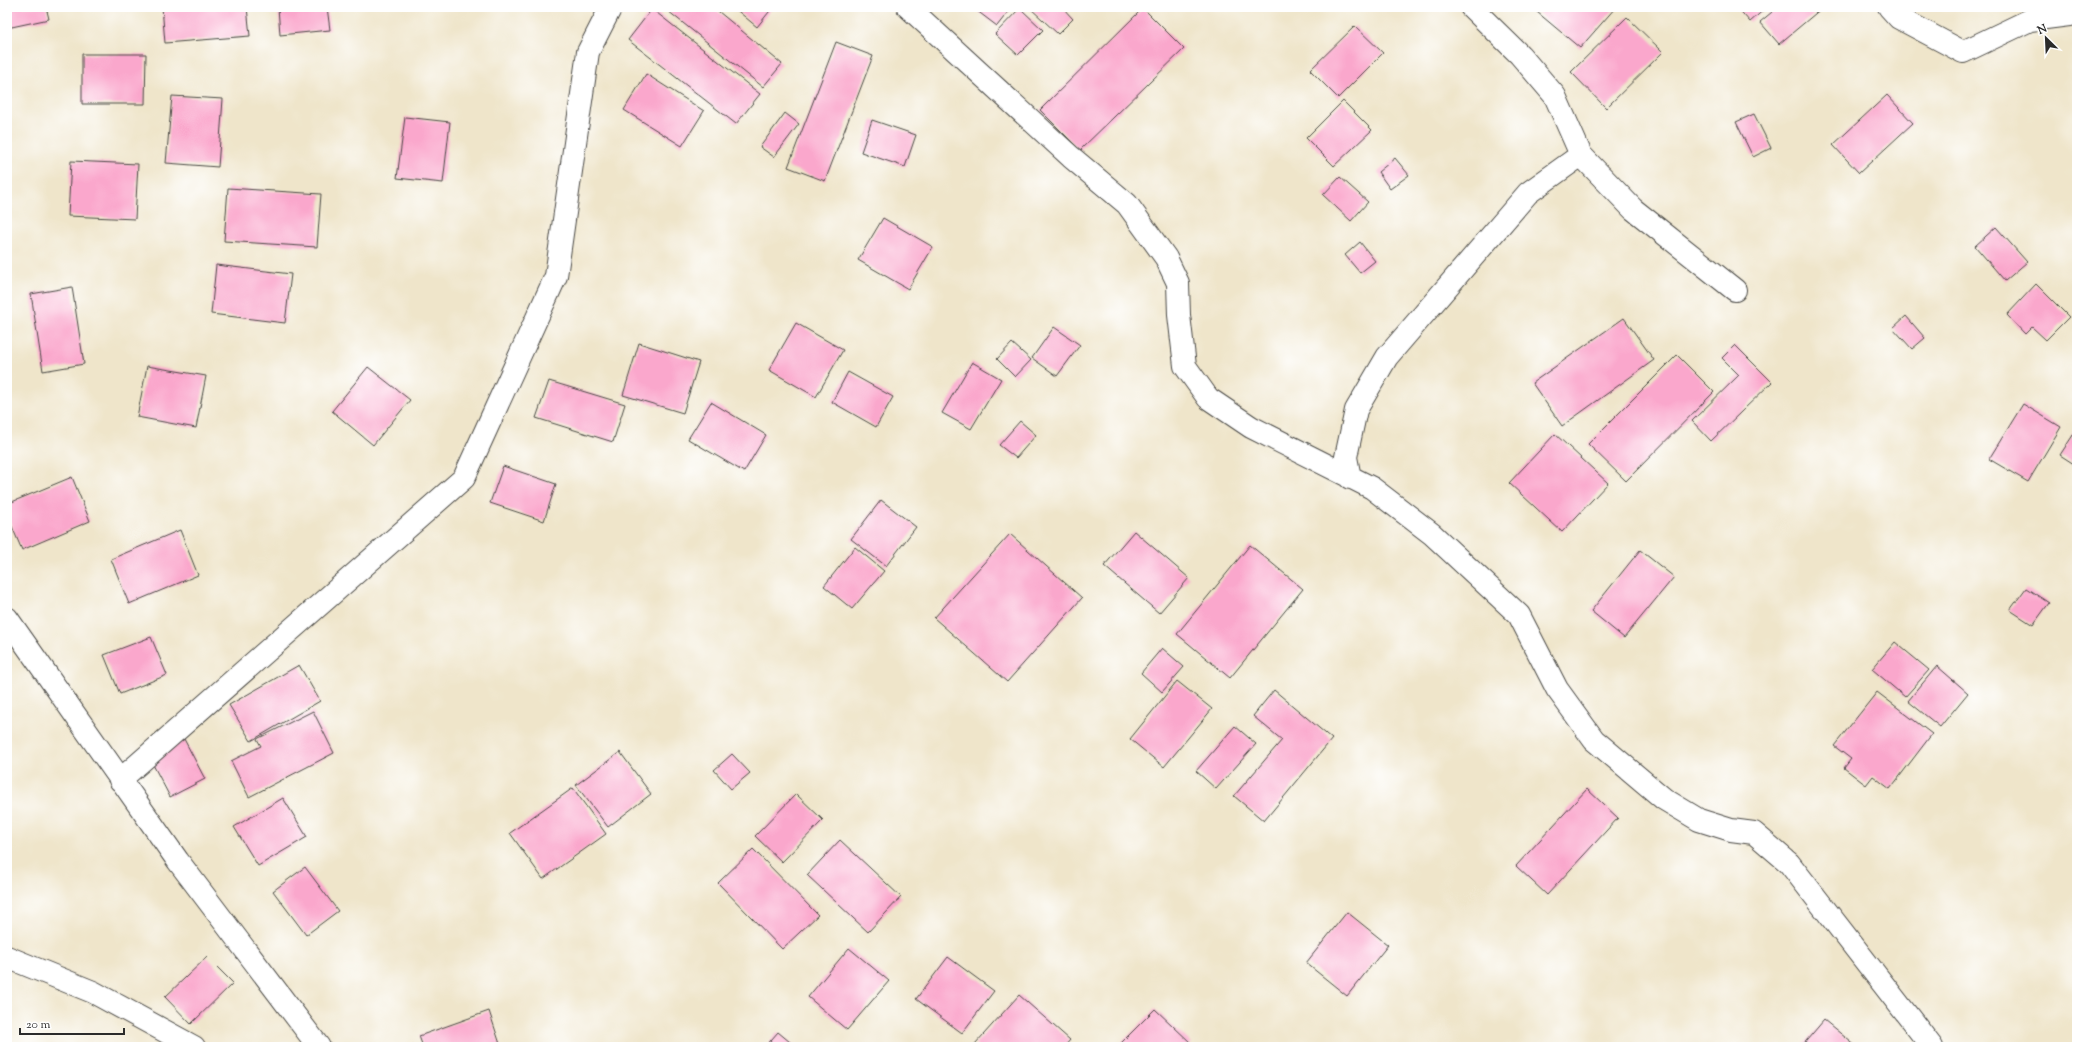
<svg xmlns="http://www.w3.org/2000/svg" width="2084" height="1054" font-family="'Sorts Mill Goudy',serif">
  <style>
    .building { fill: #faa7cc }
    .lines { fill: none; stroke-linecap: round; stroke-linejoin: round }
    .minor-casing { stroke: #484743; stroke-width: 24 }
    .minor { stroke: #fff; stroke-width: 22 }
  </style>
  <rect width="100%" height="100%" fill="#fff"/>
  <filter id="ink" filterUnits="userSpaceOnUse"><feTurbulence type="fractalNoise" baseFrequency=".025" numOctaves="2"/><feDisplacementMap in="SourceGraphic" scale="8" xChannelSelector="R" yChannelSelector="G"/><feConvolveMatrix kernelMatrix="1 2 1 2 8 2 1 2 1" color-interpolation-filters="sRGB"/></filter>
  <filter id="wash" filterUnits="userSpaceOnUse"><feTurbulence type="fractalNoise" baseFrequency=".012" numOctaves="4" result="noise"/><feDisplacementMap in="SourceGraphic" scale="16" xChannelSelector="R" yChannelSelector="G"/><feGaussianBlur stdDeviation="0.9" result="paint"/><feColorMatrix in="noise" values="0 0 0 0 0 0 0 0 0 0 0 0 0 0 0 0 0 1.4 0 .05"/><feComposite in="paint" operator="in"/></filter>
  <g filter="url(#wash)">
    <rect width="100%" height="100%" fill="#efe5ca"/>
    <g id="blocks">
      <path class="building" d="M7 7H46L49 19 7 28Z
        M162 7H247L250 36 165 43Z
        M278 7H327L330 30 280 35Z
        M663 7H713L782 64 763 87Z
        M733 7H773L757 27Z
        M972 7H1012L997 26Z
        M1029 7H1062L1073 19 1058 34Z
        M1531 7H1616L1580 48Z
        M1737 7H1767L1750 22Z
        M1778 7H1821L1822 8 1779 44 1760 22Z
        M1020 8 1043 30 1018 55 995 34Z
        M1143 8 1184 49 1080 150 1040 110Z
        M652 9 760 94 736 124 628 40Z
        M1627 17 1663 52 1606 108 1571 72Z
        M1355 26 1383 53 1338 98 1310 70Z
        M836 42 873 56 825 181 788 167Z
        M82 54H146L145 104H82Z
        M646 74 704 111 682 146 624 110Z
        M1887 95 1913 123 1859 173 1833 145Z
        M172 96 223 99 218 167 166 163Z
        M1343 101 1372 130 1334 166 1306 138Z
        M785 113 799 124 774 157 760 147Z
        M1754 114 1771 148 1753 157 1736 122Z
        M405 117 450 122 443 183 397 178Z
        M872 120 916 135 905 167 861 152Z
        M1395 158 1409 175 1390 189 1378 172Z
        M71 161 138 164 135 219 68 216Z
        M1340 177 1368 202 1351 221 1323 195Z
        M228 188 321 194 317 247 224 241Z
        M883 218 933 247 908 289 858 260Z
        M1996 227 2027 262 2005 281 1975 246Z
        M1360 242 1375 261 1360 273 1345 255Z
        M216 265 291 274 285 323 211 314Z
        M2036 284 2069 317 2046 340 2032 327 2025 334 2007 315Z
        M72 287 84 364 43 371 31 294Z
        M1906 316 1925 338 1912 349 1893 328Z
        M1624 318 1654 360 1562 426 1532 383Z
        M796 323 843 350 816 397 769 370Z
        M1054 327 1080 345 1057 376 1032 358Z
        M639 343 699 362 683 413 623 395Z
        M1012 343 1031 360 1015 377 997 359Z
        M1735 345 1772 382 1711 441 1692 421 1739 375 1722 358Z
        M1677 355 1714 392 1626 481 1588 444Z
        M972 362 1001 379 971 429 942 413Z
        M147 366 206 376 196 428 137 417Z
        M368 367 410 400 373 445 332 411Z
        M848 372 893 397 876 427 832 402Z
        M549 381 625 404 613 442 536 418Z
        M711 402 766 435 744 472 688 439Z
        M2023 404 2061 427 2028 482 1989 459Z
        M1020 421 1036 435 1016 458 999 445Z
        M2077 429V466L2060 455Z
        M1555 434 1608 483 1562 532 1509 483Z
        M503 466 556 484 544 521 490 503Z
        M72 477 90 521 22 550 7 515V504Z
        M881 500 916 527 886 566 851 539Z
        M180 530 198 575 129 604 111 559Z
        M1134 531 1189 578 1159 613 1104 566Z
        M1010 534 1082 598 1007 682 934 618Z
        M1250 545 1303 589 1230 678 1177 634Z
        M855 547 884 571 852 609 824 586Z
        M1640 550 1674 577 1624 638 1591 611Z
        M2026 588 2049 603 2033 625 2010 610Z
        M151 637 167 675 120 694 104 655Z
        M1895 642 1929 670 1905 697 1872 669Z
        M1162 648 1184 667 1162 692 1141 673Z
        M299 665 320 701 251 741 229 705Z
        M1937 666 1968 693 1940 727 1908 701Z
        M1177 681 1212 709 1164 767 1130 739Z
        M1274 690 1332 739 1264 821 1234 796 1282 740 1253 716Z
        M1877 692 1932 734 1890 789 1873 776 1866 785 1844 768 1851 759 1834 746Z
        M313 711 334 753 249 797 231 761 261 746 257 739Z
        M1235 726 1256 744 1216 789 1196 771Z
        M184 739 205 779 170 797 149 757Z
        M620 752 651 794 608 827 576 785Z
        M732 754 750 773 731 789 714 770Z
        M573 788 606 834 543 879 510 833Z
        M1587 789 1618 818 1547 895 1516 866Z
        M796 794 823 820 782 862 755 836Z
        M283 798 307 837 258 866 234 827Z
        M840 840 901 897 868 932 807 875Z
        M753 849 818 915 782 949 718 883Z
        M305 867 338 911 306 935 273 891Z
        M1347 912 1388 945 1347 996 1306 963Z
        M849 948 889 981 847 1030 808 997Z
        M207 957 233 983 191 1024 165 997Z
        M948 957 994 991 962 1033 916 999Z
        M1019 995 1070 1040 1064 1047H979L975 1044Z
        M1155 1009 1191 1043 1186 1047H1117Z
        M489 1011 501 1047H423L419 1036Z
        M1824 1020 1857 1047H1801Z
        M778 1032 796 1047H765Z"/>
    </g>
  </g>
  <g filter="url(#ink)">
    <use href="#blocks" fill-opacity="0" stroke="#484743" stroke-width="1"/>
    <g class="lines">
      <defs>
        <path id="minor" d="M908 7 1071 157 1127 204 1166 258 1178 283 1179 315 1185 366 1208 398 1251 427 1372 488 1432 534 1519 615 1557 689 1594 740 1664 799 1699 820 1731 830 1754 833 1789 863 1932 1047
          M1471 7 1520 55 1555 96 1581 155 1633 209 1735 290
          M1889 7 1899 18 1963 52 2030 20 2077 14
          M1350 478 1346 457 1356 410 1387 357 1528 193 1581 155
          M7 618 178 861 319 1047
          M120 780 464 478 556 276 588 52 611 7
          M7 957 93 992 194 1047"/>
      </defs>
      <use href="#minor" class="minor-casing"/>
      <use href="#minor" class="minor"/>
    </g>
  </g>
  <rect width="2084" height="1054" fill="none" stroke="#fff" stroke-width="24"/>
  <g transform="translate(2046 38) rotate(336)" stroke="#ffffff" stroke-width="3" paint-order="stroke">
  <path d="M0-3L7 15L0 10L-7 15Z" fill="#2b2b2b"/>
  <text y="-6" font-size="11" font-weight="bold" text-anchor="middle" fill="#2b2b2b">N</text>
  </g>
  <path d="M20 1028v6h104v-6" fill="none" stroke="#2b2b2b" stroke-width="2"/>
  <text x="26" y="1028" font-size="12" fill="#2b2b2b" stroke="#ffffff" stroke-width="3" paint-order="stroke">20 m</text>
</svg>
